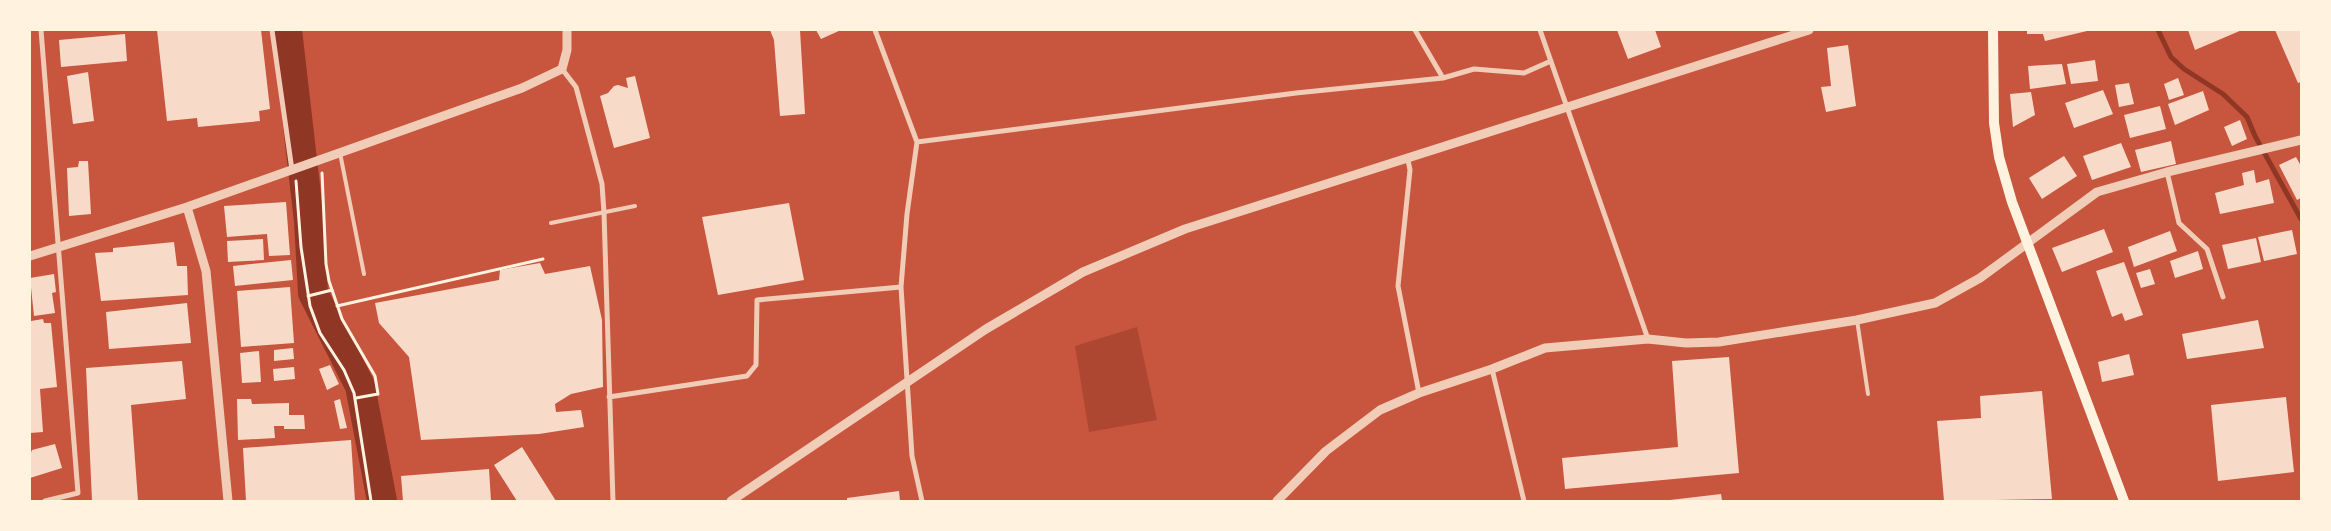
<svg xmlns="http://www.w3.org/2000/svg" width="2331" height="531" font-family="Raleway,sans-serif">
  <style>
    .green { fill: #ae4732 }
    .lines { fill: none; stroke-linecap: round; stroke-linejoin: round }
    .stream { stroke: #8f3625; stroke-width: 5 }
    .river { stroke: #8f3625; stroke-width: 30 }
    .building { fill: #f7dbc8 }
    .path { stroke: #fff3e0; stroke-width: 3 }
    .service { stroke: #f1ccb7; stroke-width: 4 }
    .minor { stroke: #f1ccb7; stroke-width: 5 }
    .tertiary { stroke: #f1ccb7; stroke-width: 9 }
    .secondary { stroke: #fff3e0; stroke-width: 10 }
  </style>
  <rect width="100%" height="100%" fill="#c8553d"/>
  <path class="green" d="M1137 327 1157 420 1089 432 1075 346Z"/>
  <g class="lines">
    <path class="stream" d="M2158 30 2171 57 2184 69 2223 94 2247 117 2255 136 2301 219"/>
    <path class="river" d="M287 30 309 221 313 293 360 386 382 501"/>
  </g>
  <path class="building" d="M157 30H261L270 109 259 111 260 121 198 127 197 118 167 121Z
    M770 30H800L805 114 780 116 774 40Z
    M816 30H841L821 39Z
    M1617 30H1655L1661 47 1628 59Z
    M2027 30H2087V31L2045 41 2043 34H2027Z
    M2188 30H2242L2195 50Z
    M2275 30H2301V82L2298 83Z
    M125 34 127 61 61 67 59 40Z
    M1848 45 1856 106 1826 112 1821 87 1831 86 1827 48Z
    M2095 60 2098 81 2071 84 2067 64Z
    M2062 64 2066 84 2030 89 2028 66Z
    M88 72 94 121 73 124 67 76Z
    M635 76 650 138 614 148 600 96 608 93 614 86 618 85 628 88 626 78Z
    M2178 78 2184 95 2169 100 2164 84Z
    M2129 83 2134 104 2119 107 2115 85Z
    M2103 90 2113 114 2074 128 2065 103Z
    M2203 91 2209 110 2175 125 2168 104Z
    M2031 92 2035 115 2013 127 2010 94Z
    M2160 106 2166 129 2130 138 2124 115Z
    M2240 120 2247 139 2232 146 2224 127Z
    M2171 141 2176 164 2141 172 2135 150Z
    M2121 143 2131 167 2092 180 2083 156Z
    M2064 156 2077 176 2042 199 2029 178Z
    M2296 157 2301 166V198L2297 200 2279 165Z
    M79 161H88L91 214 69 216 67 168 78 167Z
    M2254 170 2256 183 2269 179 2274 203 2220 214 2215 193 2244 185 2242 173Z
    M286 202 290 255 269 256 267 234 227 237 224 206Z
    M789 203 804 280 718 295 702 217Z
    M2104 229 2113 252 2062 272 2052 248Z
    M2292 230 2297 254 2264 261 2258 237Z
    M2170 231 2177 251 2134 267 2128 247Z
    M2256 238 2261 262 2228 269 2222 245Z
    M263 239 264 260 228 262 227 241Z
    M174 242 177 266H187L188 295 101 301 95 253 113 252V248Z
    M2198 251 2203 269 2175 278 2170 261Z
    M291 260 293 280 235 286 233 266Z
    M2124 262 2143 315 2125 321 2122 313 2112 317 2096 271Z
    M540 263 545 274 590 266 602 320 603 387 571 394 555 404 556 412 581 410 584 427 539 434 421 440 409 357 379 323 375 303 499 280 500 270Z
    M2150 269 2155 284 2141 288 2136 273Z
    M54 274 56 292 52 293 55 313 34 316 30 278Z
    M290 287 294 343 241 347 237 291Z
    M187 303 191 343 109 349 106 312Z
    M43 319 44 323H51L57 387 40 389 43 432 30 433V325L31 321Z
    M2258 320 2264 348 2187 359 2182 334Z
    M293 348 294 359 274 361V350Z
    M259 351 261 382 242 383 240 353Z
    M2129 354 2134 375 2102 382 2098 362Z
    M1729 357 1739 473 1565 489 1562 458 1678 447 1672 361Z
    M182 361 186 399 131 405 138 501H92L86 368Z
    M330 365 339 384 327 390 319 369Z
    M294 367 295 379 274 381 273 369Z
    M2042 391 2052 499 1944 501 1937 421 1981 418 1980 396Z
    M2286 397 2294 472 2218 481 2211 405Z
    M237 399H251L252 404 289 403V415H304L305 429H284V426H274L275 438 238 440Z
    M340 399 347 428 340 429 334 401Z
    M351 440 355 501H246L243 448Z
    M55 444 62 468 30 478V455L32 450Z
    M522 447 556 501H517L494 465Z
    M489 469 491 501H403L401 476Z
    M899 491 900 501H847V498Z
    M1721 494 1722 501H1670V500Z"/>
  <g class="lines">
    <path class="path" d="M322 173 326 264 329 281 342 319 375 376 378 394 356 398
      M296 181 301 247 310 306 320 333 344 370 354 393 371 501
      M308 296 332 290
      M337 306 543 259"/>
    <path class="service" d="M340 153 364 274
      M551 223 635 206
      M1857 320 1868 394"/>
    <path class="minor" d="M41 30 78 493 45 501
      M272 30 292 170
      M875 30 917 142
      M1415 30 1443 78
      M1540 30 1648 339
      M562 69 576 87 602 184 604 213 613 501
      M1408 160 1410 170 1398 286 1419 393
      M2167 172 2179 223 2207 249 2223 297
      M1492 369 1524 501
      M609 397 747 376 756 365 757 300 901 287
      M922 501 912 456 901 287 907 214 917 142 1296 93 1443 78 1474 69 1524 73 1551 61"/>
    <path class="tertiary" d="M187 207 206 271 228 501
      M30 256 187 207 522 88 562 69 567 50V30
      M731 501 986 329 1083 272 1185 229 1809 30
      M1277 501 1326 451 1380 410 1419 393 1492 369 1545 348 1648 339 1686 343 1719 342 1857 320 1935 303 1980 278 2097 192 2167 172 2301 140"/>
    <path class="secondary" d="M1993 30 1994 123 1999 157 2012 202 2124 501"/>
  </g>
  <rect width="2331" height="531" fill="none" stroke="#fff3e0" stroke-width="62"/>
</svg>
